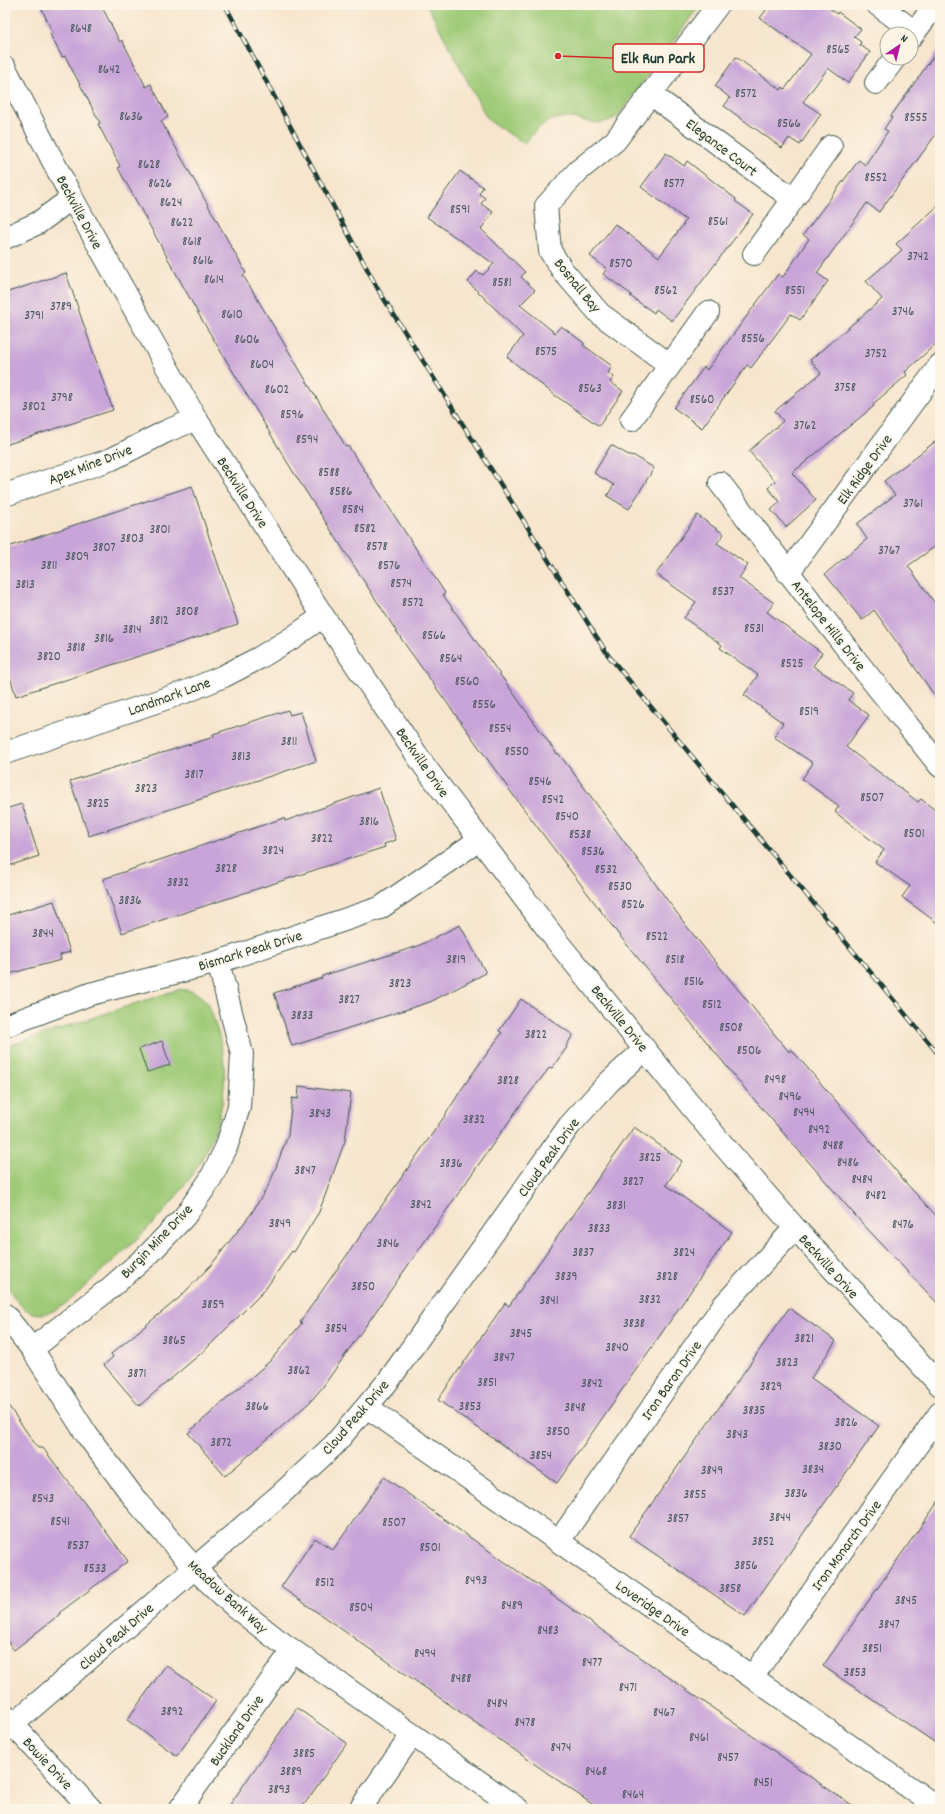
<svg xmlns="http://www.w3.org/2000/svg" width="945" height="1814" font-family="Dekko,sans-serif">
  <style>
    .green { fill: #9fcb78; stroke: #5f8456 }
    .building { fill: #c8a4d8 }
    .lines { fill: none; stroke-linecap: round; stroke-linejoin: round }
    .minor-casing { stroke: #3f564b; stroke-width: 24 }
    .minor { stroke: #fff; stroke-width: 22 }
    .rail-casing { stroke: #1f3d34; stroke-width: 4.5 }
    .rail { stroke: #fcf5e5; stroke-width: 3; stroke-dasharray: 9; stroke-linecap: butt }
    .labels { text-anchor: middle; stroke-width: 3; stroke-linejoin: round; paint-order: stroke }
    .number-label { font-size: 13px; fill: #49575d }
    .street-label { font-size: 15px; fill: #1f3d34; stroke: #fcf5e5 }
    .leader { fill: none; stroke: #d62828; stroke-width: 1.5 }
    .callout-dot { fill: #d62828; stroke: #fcf5e5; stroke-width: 1.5 }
    .callout { fill: #fcf5e5; stroke: #d62828; stroke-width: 1.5 }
    .callout-label { font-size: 16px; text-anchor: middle; font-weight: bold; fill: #1f3d34 }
  </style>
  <rect width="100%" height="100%" fill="#fcf5e5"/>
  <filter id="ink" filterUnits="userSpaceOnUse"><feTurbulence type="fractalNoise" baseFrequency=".025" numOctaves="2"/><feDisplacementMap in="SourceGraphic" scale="8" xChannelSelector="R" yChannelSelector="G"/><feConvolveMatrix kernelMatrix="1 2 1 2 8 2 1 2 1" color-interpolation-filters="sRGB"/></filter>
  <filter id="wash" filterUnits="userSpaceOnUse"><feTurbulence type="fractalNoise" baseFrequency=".012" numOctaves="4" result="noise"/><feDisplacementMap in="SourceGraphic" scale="16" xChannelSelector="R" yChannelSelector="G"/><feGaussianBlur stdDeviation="0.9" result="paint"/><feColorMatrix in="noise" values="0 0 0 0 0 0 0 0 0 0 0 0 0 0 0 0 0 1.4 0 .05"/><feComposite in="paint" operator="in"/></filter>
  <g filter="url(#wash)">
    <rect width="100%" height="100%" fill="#f7e5cd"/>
    <path class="green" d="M427 5H700L618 116C599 128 590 121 571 118 552 114 534 130 525 144L488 120Z
      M176 990C198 987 209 1001 214 1020 219 1034 223 1049 224 1064 231 1153 160 1221 98 1274 84 1287 61 1313 42 1314 23 1315 14 1297 5 1283V1047Z"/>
    <g id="blocks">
      <path class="building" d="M40 5H101L120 42 122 40 146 87 151 84 168 117 161 121 246 273 243 275 346 447 348 446 373 483 445 593 443 595 557 754 558 753 572 771 688 928 789 1052 791 1049 892 1166 906 1183 940 1220V1306L861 1222 746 1090 619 935 514 796 404 643 292 470 199 315 118 168 120 166 98 124 100 123 95 113 65 56 62 57 50 34 53 33Z
        M770 5H825L837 14 838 12 861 29 854 37 861 42 860 45 870 52 848 83 828 68 803 102 821 114 800 145 789 138 782 148 724 106 730 98 715 86 736 57 781 90 783 87 785 89 811 54 760 18Z
        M940 47V129L879 212 867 203 817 273 828 281 800 320 791 314 751 368 747 365 702 428 674 408 704 367 707 370 778 274 783 277 809 239 803 235 859 160 865 165 888 131 884 129 892 117 891 116Z
        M666 153 684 166 687 161 736 199 735 201 753 214 672 321 656 309 654 313 630 296 632 295 603 274 607 269 590 256 615 224 659 257 683 225 686 220 641 187Z
        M460 171 483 187 479 194 485 198 481 204 493 212 481 229 525 272 521 277 535 290 520 305 555 333 561 326 584 343 583 345 612 366 608 373 614 377 610 382 623 391 599 426 556 396 507 357 523 336 468 282 477 271 483 275 494 264 427 217Z
        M940 204V340L905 372 907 375 873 404 874 406 792 473 816 500 786 527 771 510 780 502 768 488 775 481 749 451 783 421 775 411 821 373 810 360 882 299 866 281 902 250 896 244Z
        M66 273 113 410 5 445V293Z
        M940 438V543L908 566 940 610V703L874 610 862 620 825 574 867 539 857 524 895 495 884 481Z
        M611 445 632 457 633 455 654 468 629 509 607 496 614 485 594 473Z
        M192 486 238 624 16 696 5 662V548Z
        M697 515 724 534 717 543 748 565 739 578 774 603 767 612 822 653 813 666 853 693 848 700 869 715 846 747 918 802 921 799 940 814V925L902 897 910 886 875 862 884 850 835 812 839 806 802 779 813 763 774 737 783 723 744 695 758 675 720 648 722 645 684 618 696 602 656 574Z
        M288 710 290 715 301 712 316 761 89 836 70 781 214 737 213 734Z
        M379 788 396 840 384 844 385 847 122 933 103 879 284 818 285 821Z
        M22 804 39 856 5 867V809Z
        M54 901 70 952 60 955 61 960 5 975V916Z
        M460 925 486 973 430 1002 292 1046 274 993 322 978V976L418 946Z
        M521 999 573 1035 566 1046 567 1047 552 1068 550 1067 519 1107 322 1388 310 1402 225 1476 188 1433 270 1361 302 1323 300 1322 444 1117 465 1084 502 1033 499 1031Z
        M162 1041 170 1065 147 1072 139 1049Z
        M299 1086 351 1093 345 1141 319 1212 294 1252 292 1251 264 1291 206 1349 139 1406 104 1365 113 1357 111 1354 179 1298 211 1265 251 1214 270 1183 288 1135 292 1098 298 1099Z
        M634 1127 682 1161 666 1185 732 1232 557 1483 438 1400 505 1303 509 1306Z
        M789 1308 836 1341 811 1378 879 1426 745 1616 629 1536Z
        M5 1401 38 1448H43L128 1561 59 1613 60 1614 14 1650 5 1638Z
        M384 1477 825 1787 858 1809H599L281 1587 315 1538 333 1550Z
        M940 1499V1746L823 1666Z
        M166 1665 216 1701 177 1756 127 1720Z
        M297 1708 347 1743 322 1779 301 1809H227Z"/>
    </g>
  </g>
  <g filter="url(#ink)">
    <use href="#blocks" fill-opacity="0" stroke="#3f564b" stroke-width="1"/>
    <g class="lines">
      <defs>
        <path id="minor" d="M878 5 915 32
          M911 37 935 5
          M5 68 72 198 196 419 323 616 425 767 559 944 717 1138 795 1228 940 1385
          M876 83 895 58
          M652 95 793 199
          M5 238 38 223 72 198
          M754 254 831 146
          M670 365 600 314 563 271 550 251 546 206 578 171 615 141 718 5
          M631 420 708 312
          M720 483 855 659 940 766
          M5 495 112 459 167 431 196 419
          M788 573 940 365
          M5 753 188 691 224 676 259 658 292 638 323 616
          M5 1026 90 994 218 962 380 908 479 840
          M5 1315 32 1349 87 1435 138 1503 195 1569 233 1605 275 1638 518 1809
          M32 1349 109 1289 149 1254 185 1216 210 1180 226 1148 239 1107 242 1054 218 962
          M367 1407 940 1809
          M559 1541 722 1307 795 1228
          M752 1677 940 1413
          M5 1716 91 1809
          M5 1731 281 1494 334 1445 389 1380 569 1126 609 1082 645 1049
          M180 1809 292 1651
          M360 1809 412 1735"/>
      </defs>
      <use href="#minor" class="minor-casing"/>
      <use href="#minor" class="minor"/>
      <defs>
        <path id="rail" d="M225 5 379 291 608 655 940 1056"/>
      </defs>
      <use href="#rail" class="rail-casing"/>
      <use href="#rail" class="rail"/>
    </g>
  </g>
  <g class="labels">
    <g class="number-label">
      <text x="81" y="32">8648</text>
      <text x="838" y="53">8565</text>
      <text x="109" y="73">8642</text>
      <text x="746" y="97">8572</text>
      <text x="131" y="120">8636</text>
      <text x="916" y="121">8555</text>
      <text x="789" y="127">8566</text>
      <text x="149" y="168">8628</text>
      <text x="876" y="181">8552</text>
      <text x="160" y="187">8626</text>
      <text x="674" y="187">8577</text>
      <text x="171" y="206">8624</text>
      <text x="460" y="213">8591</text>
      <text x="718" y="225">8561</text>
      <text x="182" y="226">8622</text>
      <text x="192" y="245">8618</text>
      <text x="918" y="260">3742</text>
      <text x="203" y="264">8616</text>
      <text x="621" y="267">8570</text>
      <text x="214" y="283">8614</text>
      <text x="502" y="286">8581</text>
      <text x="666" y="294">8562</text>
      <text x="795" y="294">8551</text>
      <text x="61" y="310">3789</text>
      <text x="903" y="315">3746</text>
      <text x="232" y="318">8610</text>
      <text x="34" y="319">3791</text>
      <text x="753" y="342">8556</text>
      <text x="247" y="343">8606</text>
      <text x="546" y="355">8575</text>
      <text x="876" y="357">3752</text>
      <text x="262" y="368">8604</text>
      <text x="845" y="391">3758</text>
      <text x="590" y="392">8563</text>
      <text x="277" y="393">8602</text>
      <text x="62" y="401">3798</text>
      <text x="702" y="403">8560</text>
      <text x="34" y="410">3802</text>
      <text x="292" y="418">8596</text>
      <text x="805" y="429">3762</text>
      <text x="307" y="443">8594</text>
      <text x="329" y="476">8588</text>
      <text x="341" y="495">8586</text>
      <text x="913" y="507">3761</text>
      <text x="353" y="513">8584</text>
      <text x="365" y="532">8582</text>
      <text x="160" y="533">3801</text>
      <text x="132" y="542">3803</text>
      <text x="377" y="550">8578</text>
      <text x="104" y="551">3807</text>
      <text x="889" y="554">3767</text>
      <text x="77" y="560">3809</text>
      <text x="49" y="569">3811</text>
      <text x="389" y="569">8576</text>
      <text x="401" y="587">8574</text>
      <text x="25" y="588">3813</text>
      <text x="723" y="595">8537</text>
      <text x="413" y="606">8572</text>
      <text x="187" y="615">3808</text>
      <text x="159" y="624">3812</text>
      <text x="754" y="632">8531</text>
      <text x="132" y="633">3814</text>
      <text x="434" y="639">8566</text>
      <text x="104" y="642">3816</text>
      <text x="76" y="651">3818</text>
      <text x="49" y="660">3820</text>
      <text x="451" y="662">8564</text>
      <text x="792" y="667">8525</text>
      <text x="467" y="685">8560</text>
      <text x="484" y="708">8556</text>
      <text x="809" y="715">8519</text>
      <text x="500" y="732">8554</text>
      <text x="289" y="745">3811</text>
      <text x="517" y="755">8550</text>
      <text x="241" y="760">3813</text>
      <text x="194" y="778">3817</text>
      <text x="540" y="785">8546</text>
      <text x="146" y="792">3823</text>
      <text x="872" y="801">8507</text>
      <text x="553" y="803">8542</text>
      <text x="98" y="807">3825</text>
      <text x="567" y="820">8540</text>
      <text x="369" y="825">3816</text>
      <text x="914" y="837">8501</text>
      <text x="580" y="838">8538</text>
      <text x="322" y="842">3822</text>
      <text x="273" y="854">3824</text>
      <text x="593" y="855">8536</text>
      <text x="226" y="872">3828</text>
      <text x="606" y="873">8532</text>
      <text x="178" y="886">3832</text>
      <text x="620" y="890">8530</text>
      <text x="130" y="904">3836</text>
      <text x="633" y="908">8526</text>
      <text x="43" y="937">3844</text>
      <text x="657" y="940">8522</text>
      <text x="456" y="963">3819</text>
      <text x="675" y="963">8518</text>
      <text x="694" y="985">8516</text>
      <text x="400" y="987">3823</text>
      <text x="349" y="1003">3827</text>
      <text x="712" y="1008">8512</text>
      <text x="302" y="1019">3833</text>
      <text x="731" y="1031">8508</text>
      <text x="536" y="1038">3822</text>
      <text x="749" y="1054">8506</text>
      <text x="775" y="1083">8498</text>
      <text x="508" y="1084">3828</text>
      <text x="790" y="1100">8496</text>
      <text x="804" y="1116">8494</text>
      <text x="320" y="1117">3843</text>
      <text x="474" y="1123">3832</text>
      <text x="819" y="1133">8492</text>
      <text x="833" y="1149">8488</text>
      <text x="650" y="1161">3825</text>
      <text x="848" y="1166">8486</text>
      <text x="451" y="1167">3836</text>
      <text x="305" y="1174">3847</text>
      <text x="862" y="1183">8484</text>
      <text x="633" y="1185">3827</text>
      <text x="876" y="1199">8482</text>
      <text x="421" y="1208">3842</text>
      <text x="616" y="1209">3831</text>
      <text x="280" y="1227">3849</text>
      <text x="903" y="1228">8476</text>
      <text x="599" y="1232">3833</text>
      <text x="388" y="1247">3846</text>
      <text x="583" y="1256">3837</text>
      <text x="684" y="1256">3824</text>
      <text x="566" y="1280">3839</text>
      <text x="667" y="1280">3828</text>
      <text x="363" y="1290">3850</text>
      <text x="650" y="1303">3832</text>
      <text x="549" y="1304">3841</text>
      <text x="213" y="1308">3859</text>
      <text x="634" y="1327">3838</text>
      <text x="336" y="1332">3854</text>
      <text x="521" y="1337">3845</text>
      <text x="804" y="1342">3821</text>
      <text x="174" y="1344">3865</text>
      <text x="617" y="1351">3840</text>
      <text x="504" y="1361">3847</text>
      <text x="787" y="1366">3823</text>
      <text x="299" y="1374">3862</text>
      <text x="137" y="1377">3871</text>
      <text x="487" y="1386">3851</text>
      <text x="592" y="1387">3842</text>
      <text x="771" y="1390">3829</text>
      <text x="257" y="1410">3866</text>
      <text x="470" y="1410">3853</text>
      <text x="575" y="1411">3848</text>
      <text x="754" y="1414">3835</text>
      <text x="846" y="1426">3826</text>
      <text x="558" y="1435">3850</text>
      <text x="737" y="1438">3843</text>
      <text x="221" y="1446">3872</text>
      <text x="830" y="1450">3830</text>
      <text x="541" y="1459">3854</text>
      <text x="813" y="1473">3834</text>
      <text x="712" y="1474">3849</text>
      <text x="796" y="1497">3836</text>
      <text x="695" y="1498">3855</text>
      <text x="43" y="1502">8543</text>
      <text x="780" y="1521">3844</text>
      <text x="678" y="1522">3857</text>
      <text x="60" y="1525">8541</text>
      <text x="394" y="1526">8507</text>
      <text x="763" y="1545">3852</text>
      <text x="78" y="1549">8537</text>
      <text x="430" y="1551">8501</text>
      <text x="746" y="1569">3856</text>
      <text x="95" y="1572">8533</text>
      <text x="476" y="1584">8493</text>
      <text x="325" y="1586">8512</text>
      <text x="730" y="1592">3858</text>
      <text x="906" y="1604">3845</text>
      <text x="512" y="1609">8489</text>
      <text x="361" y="1611">8504</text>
      <text x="889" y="1628">3847</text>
      <text x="548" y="1634">8483</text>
      <text x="872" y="1652">3851</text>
      <text x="425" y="1657">8494</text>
      <text x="592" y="1666">8477</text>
      <text x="855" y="1676">3853</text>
      <text x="461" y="1682">8488</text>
      <text x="628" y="1691">8471</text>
      <text x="497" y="1707">8484</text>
      <text x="172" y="1715">3892</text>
      <text x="664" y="1716">8467</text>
      <text x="525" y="1726">8478</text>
      <text x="699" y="1741">8461</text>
      <text x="561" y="1751">8474</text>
      <text x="304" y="1757">3885</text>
      <text x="728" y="1761">8457</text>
      <text x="291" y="1775">3889</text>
      <text x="596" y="1775">8468</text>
      <text x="763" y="1786">8451</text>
      <text x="279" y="1793">3893</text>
      <text x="633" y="1798">8464</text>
    </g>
    <g class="street-label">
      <text transform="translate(722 147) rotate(37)" y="5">Elegance Court</text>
      <text transform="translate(80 212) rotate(62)" y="5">Beckville Drive</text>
      <text transform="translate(578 285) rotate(51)" y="5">Bosnall Bay</text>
      <text transform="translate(90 464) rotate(-21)" y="5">Apex Mine Drive</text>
      <text transform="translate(864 469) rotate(-54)" y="5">Elk Ridge Drive</text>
      <text transform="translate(243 492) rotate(57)" y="5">Beckville Drive</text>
      <text transform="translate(829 625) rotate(52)" y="5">Antelope Hills Drive</text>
      <text transform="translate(169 696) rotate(-20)" y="5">Landmark Lane</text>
      <text transform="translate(423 762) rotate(55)" y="5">Beckville Drive</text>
      <text transform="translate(250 950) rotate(-17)" y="5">Bismark Peak Drive</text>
      <text transform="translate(620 1018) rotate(51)" y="5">Beckville Drive</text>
      <text transform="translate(548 1157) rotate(-54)" y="5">Cloud Peak Drive</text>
      <text transform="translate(156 1241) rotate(-46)" y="5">Burgin Mine Drive</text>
      <text transform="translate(829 1266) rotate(48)" y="5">Beckville Drive</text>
      <text transform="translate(671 1380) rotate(-55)" y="5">Iron Baron Drive</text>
      <text transform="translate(355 1417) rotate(-49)" y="5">Cloud Peak Drive</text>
      <text transform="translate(846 1545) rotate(-54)" y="5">Iron Monarch Drive</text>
      <text transform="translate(228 1596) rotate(42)" y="5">Meadow Bank Way</text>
      <text transform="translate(653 1608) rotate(35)" y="5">Loveridge Drive</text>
      <text transform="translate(116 1636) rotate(-41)" y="5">Cloud Peak Drive</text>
      <text transform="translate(236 1730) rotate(-55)" y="5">Buckland Drive</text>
      <text transform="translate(48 1763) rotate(47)" y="5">Bowie Drive</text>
    </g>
  </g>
  <path class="leader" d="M558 56L613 58"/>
  <circle class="callout-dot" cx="558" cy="56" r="4"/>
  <rect class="callout" x="613" y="44" width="91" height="28" rx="4"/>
  <g class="callout-label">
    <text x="658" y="63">Elk Run Park</text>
  </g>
  <rect width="945" height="1814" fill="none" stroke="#fcf5e5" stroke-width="20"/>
  <g transform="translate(899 46) rotate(35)"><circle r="19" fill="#fcf5e5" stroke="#a4ab9e"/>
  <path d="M0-3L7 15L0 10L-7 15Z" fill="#b5179e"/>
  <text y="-6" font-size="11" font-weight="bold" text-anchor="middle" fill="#1f3d34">N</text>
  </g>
</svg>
